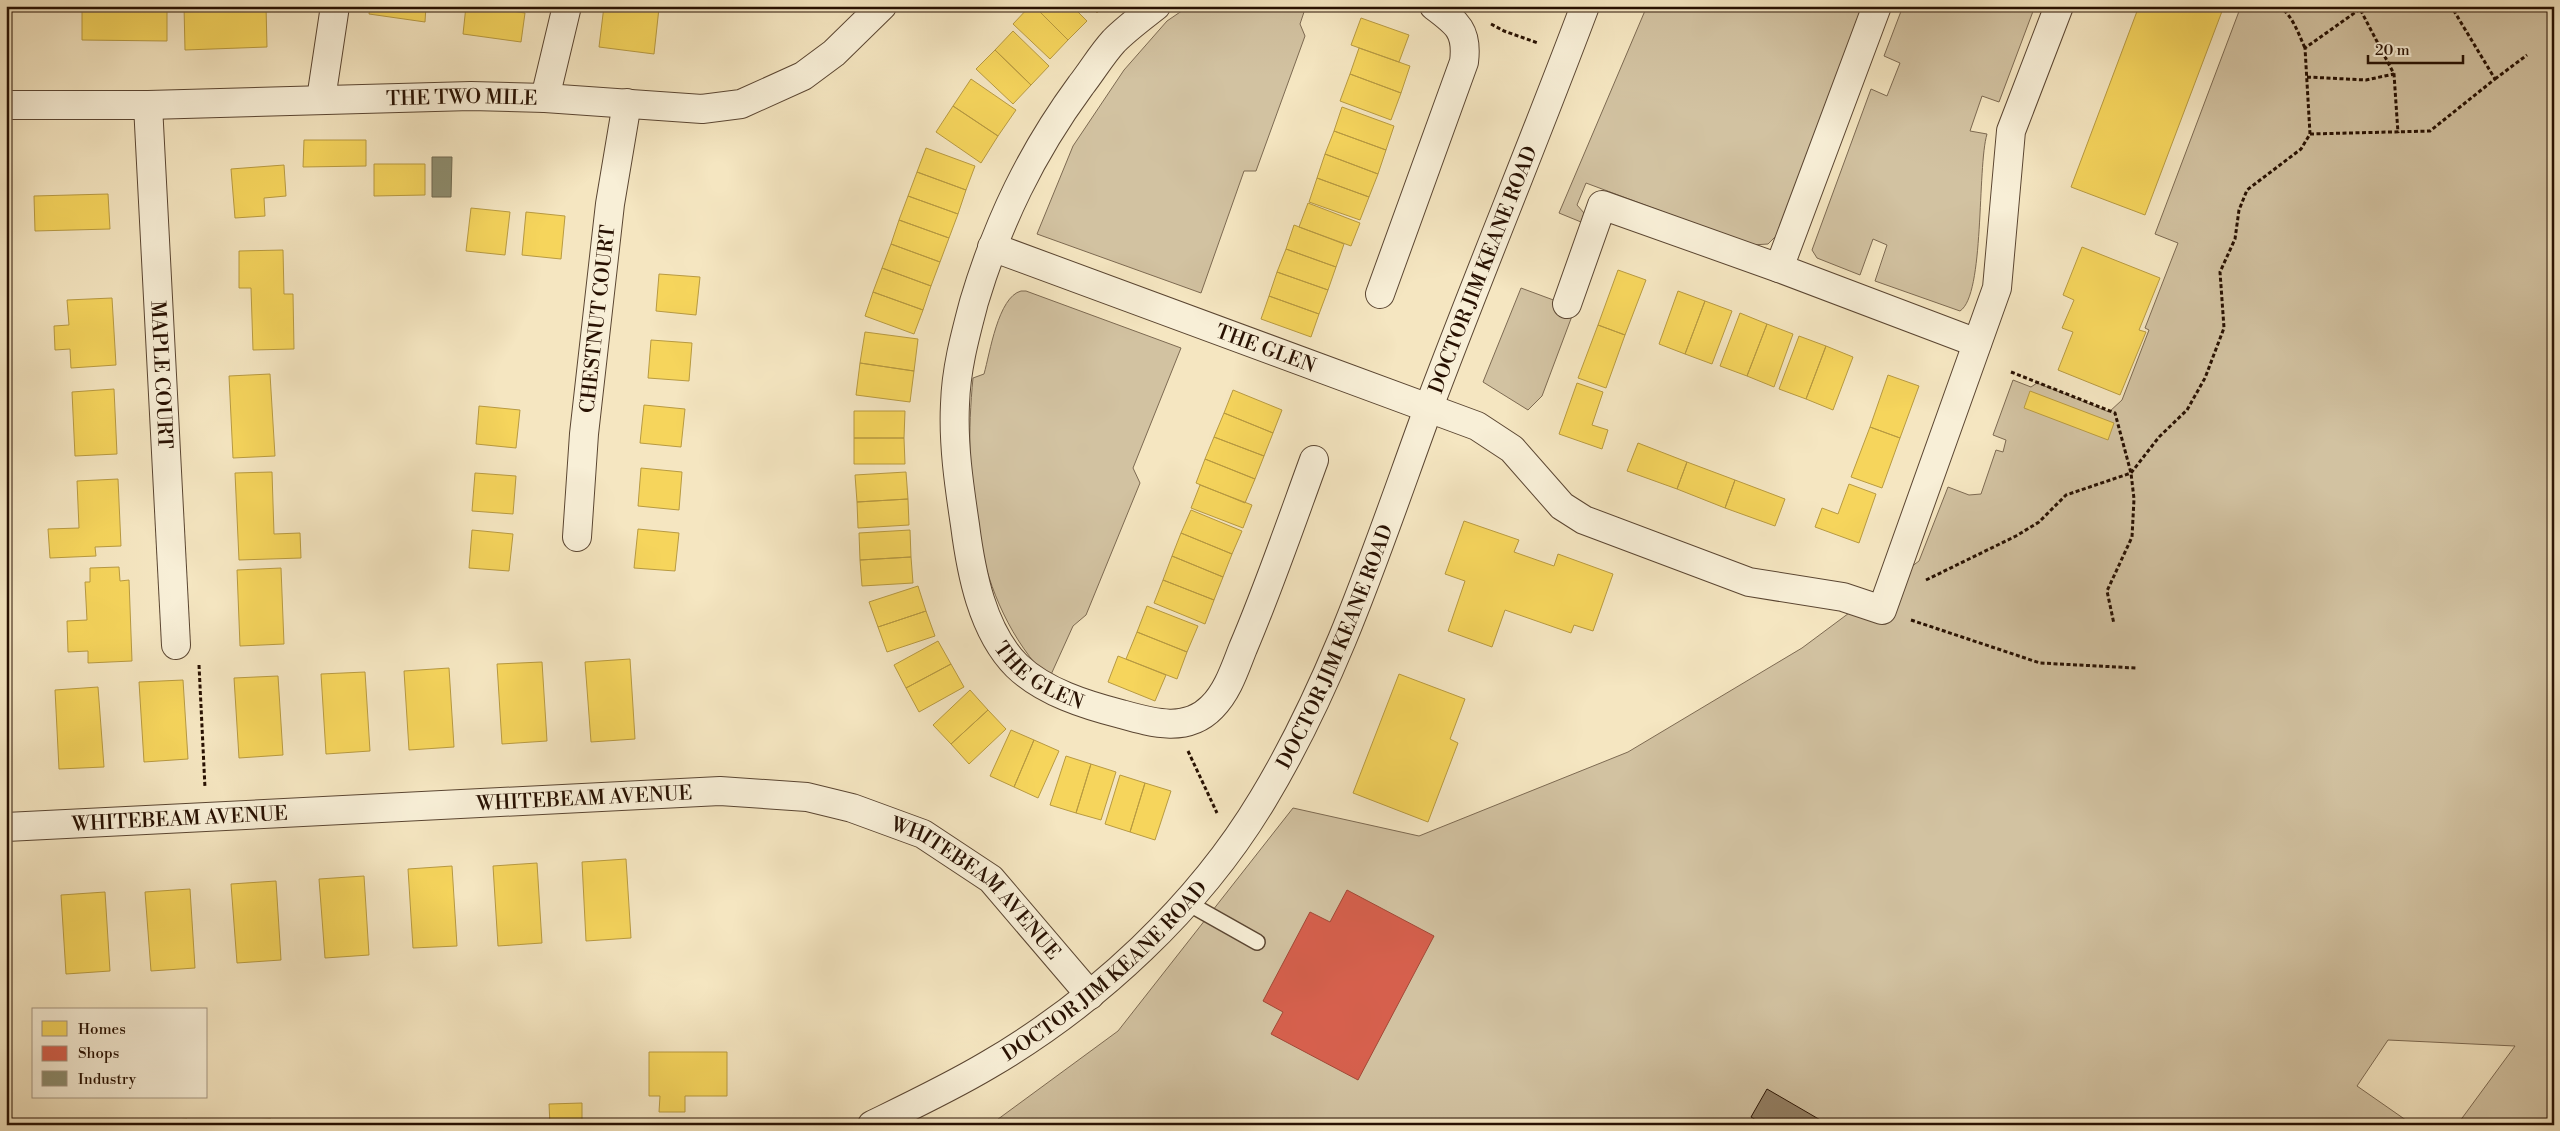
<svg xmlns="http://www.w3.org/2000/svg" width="2560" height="1131" font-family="'Libre Bodoni',serif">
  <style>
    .green { fill: #d2c2a1; stroke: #7d6a52 }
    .homes { fill: #f6d55c; stroke: #b89a41 }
    .shops { fill: #d6604d; stroke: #a24836 }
    .industry { fill: #8c8c6e; stroke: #6e674e }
    .building { fill: #938065; stroke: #281102 }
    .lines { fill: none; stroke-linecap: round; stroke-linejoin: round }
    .service-casing { stroke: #5b4632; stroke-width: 18 }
    .minor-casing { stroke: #5b4632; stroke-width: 30 }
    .tertiary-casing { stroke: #5b4632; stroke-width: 30 }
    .path { stroke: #281102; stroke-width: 3; stroke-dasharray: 4 2.5; stroke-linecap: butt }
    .service { stroke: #f8efd7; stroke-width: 15 }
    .minor { stroke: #f8efd7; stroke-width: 28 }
    .tertiary { stroke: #f8efd7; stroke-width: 28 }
    .labels { text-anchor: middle; stroke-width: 5; stroke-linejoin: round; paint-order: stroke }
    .street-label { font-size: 20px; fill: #281102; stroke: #f8efd7 }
  </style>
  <rect width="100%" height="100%" fill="#f5e6c1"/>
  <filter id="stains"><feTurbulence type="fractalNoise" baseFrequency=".004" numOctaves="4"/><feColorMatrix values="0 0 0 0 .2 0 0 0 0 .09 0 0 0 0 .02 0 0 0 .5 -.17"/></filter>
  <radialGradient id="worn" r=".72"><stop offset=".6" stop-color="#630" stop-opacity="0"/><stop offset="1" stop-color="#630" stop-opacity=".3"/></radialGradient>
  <path class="green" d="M1189 6H1306L1300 24 1305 36 1256 171H1244L1201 293 1037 234 1073 146 1124 70 1167 21Z
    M1647 6H1864L1776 236 1768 244 1752 245 1586 183 1577 205 1584 213 1581 222 1559 213Z
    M1903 6H2035L1999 102 1982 96 1970 131 1987 134C1977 168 1985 295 1960 311L1875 281 1887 245 1873 239 1860 275 1817 258 1812 250 1871 89 1887 96 1900 63 1884 56Z
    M2241 6H2554V1125H2457L2515 1046 2388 1040 2357 1086 2413 1125H990L1118 1031 1293 808 1419 836 1628 752 1802 648 1919 561 1948 487 1969 495 1981 494 1996 450 2003 452 2006 440 1993 435 2013 380 2031 387 2037 383 2109 412 2122 400 2149 330 2145 328 2178 243 2155 234Z
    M1521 288 1575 308 1542 396 1528 410 1483 382Z
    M1021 291H1026L1181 348 1133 468 1140 483 1086 615 1073 626 1049 679C973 602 963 481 973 378L984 374C990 353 998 297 1021 291Z"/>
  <path class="homes" d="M82 6H167V41L82 40Z
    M184 6H266L267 47 185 50Z
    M370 6H426L425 22 369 14Z
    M466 6H512V11L525 13 521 42 463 34Z
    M604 6 659 8 654 54 599 47Z
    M1030 6H1034L1068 40 1050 59 1013 24Z
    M1034 6H1072L1087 21 1068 40Z
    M1090 6H1103L1097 13Z
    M2139 6H2224L2145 215 2071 187Z
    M1361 18 1409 35 1399 62 1351 45Z
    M1013 31 1049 66 1031 85 995 50Z
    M1359 48 1410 66 1401 93 1350 74Z
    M995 50 1031 85 1013 104 976 69Z
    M1350 74 1401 93 1391 120 1340 101Z
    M971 79 1016 110 998 136 953 106Z
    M953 106 998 136 981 163 936 132Z
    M1342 107 1394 126 1386 150 1334 131Z
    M1334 131 1386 150 1378 174 1325 154Z
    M304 140H366V166L303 167Z
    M926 148 975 166 966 190 917 172Z
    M1325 154 1378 174 1369 197 1317 178Z
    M374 164H425V195L374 196Z
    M284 165 286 196 264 198 265 216 235 218 231 169Z
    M917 172 966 190 958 214 908 196Z
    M1317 178 1369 197 1360 220 1309 202Z
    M108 194 110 229 35 231 34 196Z
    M908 196 958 214 949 238 899 220Z
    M1308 203 1360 223 1351 246 1299 227Z
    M471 208 510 212 505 255 466 251Z
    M526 212 565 216 561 259 522 255Z
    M899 220 949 238 940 262 891 244Z
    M1294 225 1344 244 1336 267 1286 249Z
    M891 244 940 262 931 286 882 268Z
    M2082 247 2160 278 2139 330 2146 332 2120 395 2058 370 2073 332 2062 328 2074 300 2063 295Z
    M1286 249 1336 267 1328 290 1277 272Z
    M283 250 284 294H293L294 349 253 350 251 288H239V251Z
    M882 268 931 286 923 310 873 292Z
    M1618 270 1646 280 1625 335 1598 325Z
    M1277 272 1328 290 1319 314 1269 296Z
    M659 274 700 277 696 315 656 311Z
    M1678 291 1705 301 1685 354 1659 344Z
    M873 292 923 310 914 334 865 316Z
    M1269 296 1319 314 1311 337 1261 319Z
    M112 298 116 365 71 368 70 349 55 350 54 326 69 325 67 300Z
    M1705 301 1732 311 1712 364 1685 354Z
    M1740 313 1767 324 1747 376 1720 366Z
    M1767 324 1793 334 1774 387 1747 376Z
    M1598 325 1625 335 1606 388 1578 378Z
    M865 332 918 339 914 371 860 363Z
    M1799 336 1826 346 1806 399 1779 389Z
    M651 340 692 343 689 381 648 378Z
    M1826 346 1853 357 1833 410 1806 399Z
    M860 363 914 371 910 402 856 395Z
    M270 374 275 456 233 458 229 376Z
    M1888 375 1919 386 1900 438 1870 427Z
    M1577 383 1603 392 1592 425 1608 430 1602 449 1559 434Z
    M114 389 117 454 75 456 72 392Z
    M1233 390 1282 410 1273 433 1224 413Z
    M2030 391 2114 423 2108 440 2024 408Z
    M644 405 685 409 681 447 640 443Z
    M479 406 520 410 516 448 476 444Z
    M854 411H905L904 438H854Z
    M1224 413 1273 433 1264 456 1214 437Z
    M1870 427 1900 438 1882 488 1851 477Z
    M1214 437 1264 456 1255 479 1205 459Z
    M854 438H904L905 464H854Z
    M1638 443 1687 462 1677 489 1627 471Z
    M1205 459 1255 479 1245 503 1196 483Z
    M1687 462 1735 480 1725 508 1677 489Z
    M641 468 682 472 679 510 638 506Z
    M272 472 274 534 300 533 301 558 239 560 235 473Z
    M906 472 908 499 857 502 855 475Z
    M475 473 516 476 513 514 472 511Z
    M118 479 121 546 95 547 96 556 50 558 48 529 79 528 77 481Z
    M1735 480 1785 499 1775 526 1725 508Z
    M1849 484 1876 494 1859 543 1815 527 1822 508 1838 514Z
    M1200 485 1252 505 1243 528 1191 508Z
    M908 499 909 525 858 528 857 502Z
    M1191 510 1242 531 1232 554 1181 533Z
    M1464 521 1519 540 1514 552 1554 566 1558 554 1613 574 1593 631 1574 625 1571 633 1505 610 1492 647 1448 631 1465 581 1445 574Z
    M638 529 679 533 675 571 634 568Z
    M472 530 513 534 509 571 469 568Z
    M910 530 911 557 860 560 859 533Z
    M1181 533 1232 554 1223 577 1172 556Z
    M1172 556 1223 577 1214 600 1163 580Z
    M911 557 913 583 862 586 860 560Z
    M119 567 120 581 129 580 132 661 88 663V651L68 652 67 621 87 620 85 582H90V568Z
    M281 568 284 644 240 646 237 570Z
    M1163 580 1214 600 1205 624 1154 603Z
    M918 586 926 611 878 627 869 602Z
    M1147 606 1198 626 1187 652 1137 632Z
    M926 611 935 636 887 652 878 627Z
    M1137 632 1187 652 1177 679 1126 659Z
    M938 641 951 664 906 688 894 665Z
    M1118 656 1166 675 1155 701 1108 682Z
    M630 659 635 739 591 742 585 662Z
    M542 662 547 741 502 744 497 664Z
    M951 664 964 687 919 712 906 688Z
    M449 668 454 747 409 750 404 671Z
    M365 672 370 751 326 754 321 674Z
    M1399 674 1465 699 1450 739 1458 743 1428 822 1353 793Z
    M278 676 283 755 239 758 234 678Z
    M183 680 188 759 144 762 139 682Z
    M98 687 104 767 59 769 55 690Z
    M970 690 988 710 951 744 933 725Z
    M988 710 1006 729 969 764 951 744Z
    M1011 730 1034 740 1014 787 990 776Z
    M1034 740 1059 751 1038 798 1014 787Z
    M1066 756 1091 764 1076 813 1050 805Z
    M1091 764 1116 772 1101 820 1076 813Z
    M1120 775 1145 783 1130 832 1105 824Z
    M1145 783 1171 791 1155 840 1130 832Z
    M626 859 631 938 586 941 582 862Z
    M537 863 542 943 498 946 493 866Z
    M452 866 457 946 413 948 408 869Z
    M364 876 369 955 325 958 319 879Z
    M276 881 281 960 237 963 231 884Z
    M190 889 195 968 151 971 145 892Z
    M105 892 110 971 66 974 61 895Z
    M649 1052H727V1096H685V1112H659L660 1096H649Z
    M582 1103V1125H550L549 1104Z
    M187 1119 188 1125H165V1121Z
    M271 1119V1125H248L247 1120Z
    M453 1123V1125H412Z"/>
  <path class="shops" d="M1347 890 1434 936 1358 1080 1271 1034 1283 1012 1263 1001 1310 912 1330 922Z"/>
  <path class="industry" d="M432 157H452L451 197H432Z"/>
  <path class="building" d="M1767 1089 1829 1125H1764L1751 1117Z"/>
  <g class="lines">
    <defs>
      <path id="service" d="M1186 902 1257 942"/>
      <g id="minor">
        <path id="s1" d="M1156 6C1142 17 1127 28 1114 41 1102 54 1092 71 1081 85 1031 153 998 222 974 302 965 336 956 369 955 404 953 444 959 485 965 525 971 572 982 631 1017 666 1044 692 1086 705 1121 714 1153 723 1187 733 1212 707 1228 691 1235 668 1243 648 1269 587 1291 523 1314 460"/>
        <path d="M1877 6 1779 268 1977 343"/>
        <path d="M545 98 567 6"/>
        <path d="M321 99 335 6"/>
        <path id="s2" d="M10 105H148L471 96 545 98 702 109 741 104 803 76 834 53 882 6"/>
        <path id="s3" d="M148 105 176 645"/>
        <path id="s4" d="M992 247 1477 426 1512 449 1562 506 1584 520 1749 582 1843 597 1882 610 1997 288 2011 131 2059 6"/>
        <path d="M1380 294 1464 62C1468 31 1457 23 1434 6"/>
        <path d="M1567 304 1602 205 1779 268"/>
        <path id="s5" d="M577 537 584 434 610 204 627 103"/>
        <path id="s6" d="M6 827 720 791 807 797 852 808 923 834 991 879 1090 995"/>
      </g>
      <g id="tertiary">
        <path id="s7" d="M872 1125C911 1106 951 1087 988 1065 1096 1002 1199 906 1263 799 1336 678 1379 543 1427 412 1478 276 1534 142 1585 6"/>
      </g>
    </defs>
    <use href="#service" class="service-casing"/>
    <use href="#minor" class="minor-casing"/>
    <use href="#tertiary" class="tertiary-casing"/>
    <path class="path" d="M2279 6C2293 16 2298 33 2305 48
      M2378 6 2360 9 2394 74 2398 133
      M1491 24 1504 31 1538 43
      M2307 77 2366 80 2394 74
      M2495 79 2527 55
      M2310 134 2430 131 2495 79 2451 6
      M2011 372 2115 413 2131 473 2134 499 2132 537 2107 591 2114 624
      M1926 580 2016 536 2039 522 2066 495 2131 473 2159 437 2187 410 2205 378 2224 328 2220 272 2235 239 2239 210 2247 190 2301 149 2310 134 2305 48 2360 9 2362 6
      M1911 620 2040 663 2136 668
      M199 665 205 788
      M1188 751 1217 813"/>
    <use href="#service" class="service"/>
    <use href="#minor" class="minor"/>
    <use href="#tertiary" class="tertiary"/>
  </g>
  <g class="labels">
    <g class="street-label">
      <text dy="7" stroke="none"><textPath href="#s2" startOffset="452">THE TWO MILE</textPath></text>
      <text dy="7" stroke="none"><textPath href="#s7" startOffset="1091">DOCTOR JIM KEANE ROAD</textPath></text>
      <text dy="7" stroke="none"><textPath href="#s5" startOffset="219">CHESTNUT COURT</textPath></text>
      <text dy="7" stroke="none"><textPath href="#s4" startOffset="292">THE GLEN</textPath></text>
      <text dy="7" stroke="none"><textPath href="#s3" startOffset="270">MAPLE COURT</textPath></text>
      <text dy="7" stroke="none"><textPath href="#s7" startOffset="686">DOCTOR JIM KEANE ROAD</textPath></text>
      <text dy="7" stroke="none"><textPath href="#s1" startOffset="755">THE GLEN</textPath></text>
      <text dy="7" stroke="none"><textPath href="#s6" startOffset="579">WHITEBEAM AVENUE</textPath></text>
      <text dy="7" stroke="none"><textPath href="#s6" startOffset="174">WHITEBEAM AVENUE</textPath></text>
      <text dy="7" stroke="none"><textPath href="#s6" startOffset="999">WHITEBEAM AVENUE</textPath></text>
      <text dy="7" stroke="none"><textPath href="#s7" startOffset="281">DOCTOR JIM KEANE ROAD</textPath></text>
    </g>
  </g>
  <rect width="2560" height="1131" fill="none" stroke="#f5e6c1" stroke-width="25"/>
  <rect x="8" y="8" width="2545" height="1116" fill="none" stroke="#281102" stroke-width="2.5"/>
  <rect x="12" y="12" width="2535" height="1106" fill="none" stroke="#281102"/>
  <rect x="32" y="1008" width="175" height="90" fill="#f8efd7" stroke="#a59682"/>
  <rect x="42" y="1021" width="25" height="15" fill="#f6d55c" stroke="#a59682"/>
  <text x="78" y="1034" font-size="15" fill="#281102">Homes</text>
  <rect x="42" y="1046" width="25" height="15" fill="#d6604d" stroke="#a59682"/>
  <text x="78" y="1058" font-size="15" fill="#281102">Shops</text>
  <rect x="42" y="1071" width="25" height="15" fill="#8c8c6e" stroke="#a59682"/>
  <text x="78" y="1084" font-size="15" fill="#281102">Industry</text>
  <path d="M2368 55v8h95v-8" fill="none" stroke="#281102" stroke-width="2.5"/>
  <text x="2375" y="55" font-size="15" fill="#281102" stroke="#f8efd7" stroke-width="4" paint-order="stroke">20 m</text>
  <rect width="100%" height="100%" filter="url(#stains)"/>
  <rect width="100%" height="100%" fill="url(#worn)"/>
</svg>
